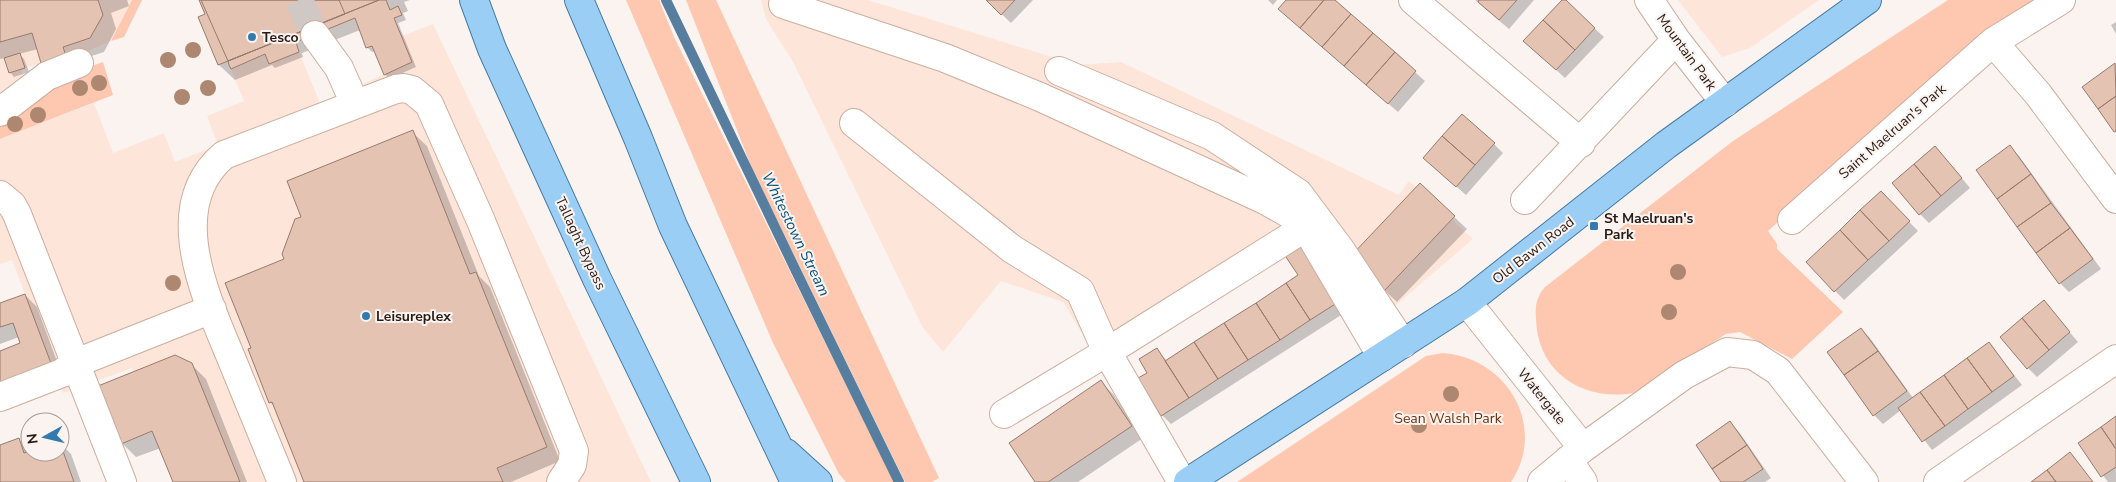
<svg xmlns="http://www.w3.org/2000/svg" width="2116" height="482" font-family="'Nunito Sans',sans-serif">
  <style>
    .built { fill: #fee5d9 }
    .green { fill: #fdc8af }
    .shadow { fill: #0003 }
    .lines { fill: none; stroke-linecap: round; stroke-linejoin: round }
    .stream { stroke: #577e9f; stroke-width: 10 }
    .building { fill: #e4c3b3; stroke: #997b6c }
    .minor-tunnel { stroke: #d0c8c4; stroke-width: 28; stroke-dasharray: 28 14; stroke-linecap: butt }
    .minor-casing { stroke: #cdad9d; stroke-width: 30 }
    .major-casing { stroke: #467aa2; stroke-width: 30 }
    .minor { stroke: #fff; stroke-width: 28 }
    .major { stroke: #9acef5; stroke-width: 28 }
    .tree { fill: #ad8770 }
    .poi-dot { fill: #337baf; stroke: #faf3f0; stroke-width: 2 }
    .labels { text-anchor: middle; stroke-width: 4; stroke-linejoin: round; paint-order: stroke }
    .poi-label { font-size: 14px; font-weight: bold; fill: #271b15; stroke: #faf3f0; text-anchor: start }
    .street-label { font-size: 14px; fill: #271b15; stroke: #faf3f0 }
    .park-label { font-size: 14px; fill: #6e2f07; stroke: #faf3f0 }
    .water-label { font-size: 15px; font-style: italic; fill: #004f7d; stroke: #faf3f0 }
  </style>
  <rect width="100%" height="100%" fill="#faf3f0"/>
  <path class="built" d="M0 0H132L111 41 87 51 21 69 26 87 0 99Z
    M761 0H868L1078 65 1121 62 1399 195 1409 181 1473 239 1375 323 1309 218 1094 353 1063 302 1001 281 943 352 923 328 793 62 766 19Z
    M1678 0H1819L1750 48 1722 57Z
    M433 24 651 482H177L132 368 63 393 12 260 0 264V139L94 103 113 153 164 133 175 162 218 145 207 116 244 101 231 69 265 54 269 64 299 52 320 103 412 62 402 36Z"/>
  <path class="green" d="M132 0H142L124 37 111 41Z
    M626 0H659L674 37 894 482H846L839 474 773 343Z
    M686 0H716L939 478 932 482H905L753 171Z
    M1948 0H2061L1795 206 1768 231 1777 244V249L1843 312 1792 359 1740 332 1726 334 1633 393C1583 402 1537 372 1536 319 1535 307 1536 297 1545 287L1733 141Z
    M103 62 113 95 0 139V122L61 77Z
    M1443 353C1507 358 1548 426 1511 482H1237L1426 356Z"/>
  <path class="shadow" d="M0 0H127L129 6 111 13 116 29 104 52 76 61 57 77 43 62 38 49 19 54 24 59 29 72 14 77 10 72 5 58 0 59Z
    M200 0H410L404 2 408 11 403 13 406 20 398 23 416 67 389 79 385 74 375 51 372 52 367 47 360 30 302 53 303 57 275 68 272 65 235 80 219 65 207 15Z
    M987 0H1033L1011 23Z
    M1268 0H1277L1273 5Z
    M1288 0H1333L1425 81 1398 112 1289 18Z
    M1475 0H1534L1509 29Z
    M1563 0 1604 37 1565 78 1534 50Z
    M2116 22V34L2111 25Z
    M2115 64 2116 65V133L2083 88Z
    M412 132 427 146 479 276 490 287 560 461 511 482H306L275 407 270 402 253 349 303 217Z
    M1494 144 1503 153 1466 195 1434 167Z
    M2010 147 2019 156 2101 269 2069 292 2060 283Z
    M1944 157 1970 188 1929 223 1920 214Z
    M1420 185 1467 229 1397 302 1363 270Z
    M1890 202 1918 231 1844 300 1807 262Z
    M1300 276 1349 310 1171 424 1162 415 1149 373 1157 350 1167 361Z
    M25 295 37 307 63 378 0 352 22 344 19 337 0 344V304Z
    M2044 302 2078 342 2037 377 2028 368Z
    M1861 329 1870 338 1913 398 1989 343 2022 385 1932 450 1901 410 1883 424 1874 415Z
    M191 364 206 379 247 482H175L161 448 136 457 122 443Z
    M1101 382 1113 394 1143 438 1078 482H1037Z
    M2116 418V482H2108L2079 443Z
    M1730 423 1739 432 1771 478 1765 482H1723Z
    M19 440 30 452H60V443L71 454 81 482H0V446Z"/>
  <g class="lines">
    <path class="stream" d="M666 0 796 271 899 482"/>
  </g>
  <path class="building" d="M0 0H98L103 15 90 38 63 47 66 56 41 63 32 33 0 42Z
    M199 0H379L218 65 198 17 205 14Z
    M201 0H339L345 14 228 61Z
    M379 0H386L390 10 398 6 402 15 394 18 412 62 384 75 372 46 366 48 355 18 296 42 299 52 269 64 265 54 231 69 229 65 228 61Z
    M986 0H1015L1001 15Z
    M1286 0H1324L1300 28 1278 9Z
    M1324 0H1335L1351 14 1322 47 1300 28Z
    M1479 0H1517L1499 20 1478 2Z
    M1562 0H1566L1595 28 1575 50 1543 20Z
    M1351 14 1373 33 1344 66 1322 47Z
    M1543 20 1575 50 1556 70 1523 41Z
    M1373 33 1395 52 1366 85 1344 66Z
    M1395 52 1416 71 1388 104 1366 85Z
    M20 53 25 68 9 73 4 58Z
    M2115 63 2116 96 2098 109 2082 87Z
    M2116 96V131L2114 132 2098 109Z
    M1462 114 1495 143 1475 165 1442 136Z
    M413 130 470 274 476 272 547 447 497 468 503 482H304L272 402 269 403 248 349 251 348 225 283 284 259 282 254 295 219 301 217 287 181Z
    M1442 136 1475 165 1456 187 1423 158Z
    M2010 145 2031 174 1997 199 1976 170Z
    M1935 146 1962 178 1941 196 1914 164Z
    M1914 164 1941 196 1919 215 1892 183Z
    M2031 174 2051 203 2017 227 1997 199Z
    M1420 183 1455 216 1384 291 1349 258Z
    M1881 191 1910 221 1889 241 1860 210Z
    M2051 203 2070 228 2036 253 2017 227Z
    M1860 210 1889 241 1868 260 1840 230Z
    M2070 228 2093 259 2059 284 2036 253Z
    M1840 230 1868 260 1834 292 1806 262Z
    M1303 243 1340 301 1310 320 1286 283 1298 275 1284 254Z
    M1286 283 1310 320 1280 340 1256 303Z
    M25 294 52 366 0 386V351L20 343 13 323 0 327V303Z
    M2044 300 2070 332 2049 350 2022 318Z
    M1256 303 1280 340 1248 360 1224 323Z
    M2022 318 2049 350 2027 369 2000 337Z
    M1224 323 1248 360 1218 379 1194 342Z
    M1861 328 1878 351 1844 375 1827 352Z
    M1194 342 1218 379 1189 398 1165 361Z
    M1989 342 2014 376 1992 392 1967 358Z
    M1157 348 1189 398 1161 416 1138 378 1147 373 1139 359Z
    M1878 351 1907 391 1873 416 1844 375Z
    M175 355 192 363 240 482H173L152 431 121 444 98 386Z
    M1967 358 1992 392 1968 409 1944 375Z
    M1944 375 1968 409 1945 426 1920 392Z
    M1101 380 1132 426 1048 482H1035L1009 443Z
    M1920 392 1945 426 1922 442 1898 408Z
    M2116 416V449L2101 427Z
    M1730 421 1747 445 1712 469 1696 445Z
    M2101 427 2116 449V467L2101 477 2078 443Z
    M19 438 24 453 30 451 60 452V443L74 482H0V445Z
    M1747 445 1763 469 1743 482H1721L1712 469Z
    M2070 452 2093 482H2056L2047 470Z
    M2047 470 2056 482H2031Z"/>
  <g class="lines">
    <path class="minor-tunnel" d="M299 0 315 35"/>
    <defs>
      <path id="minor" d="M1413 0 1581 143
        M1649 0 1676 40 1725 103
        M783 4 945 58 1040 97 1265 200 1302 221 1382 357
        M315 35 339 68 355 104
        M1993 42 2038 94 2116 199
        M1059 71 1212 136 1298 193 1340 249 1403 344
        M0 112 47 76 79 63
        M854 123 1012 249 1080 291 1107 352 1004 414
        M0 195 12 205 17 214 122 482
        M1525 200 1676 40
        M1792 220 1993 42 2061 0
        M1467 302 1583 448
        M0 397 62 373 76 363 212 309
        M1568 460 1583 482
        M282 482C266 443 250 404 234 365 210 305 160 209 224 155L396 89 404 88 412 90 429 104 481 221 574 451 572 465 561 482
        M1182 482 1107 352 1306 227
        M1542 482 1583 448 1684 375 1727 352 1753 355 1778 371 1864 482
        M1938 482 2116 359"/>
      <path id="major" d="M474 0 492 49 597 279 696 482
        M579 0 638 138 673 226 795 482
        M786 453 818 482
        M1188 482 1467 302 1666 145 1867 0"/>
    </defs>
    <use href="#minor" class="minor-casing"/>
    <use href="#major" class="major-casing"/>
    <use href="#minor" class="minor"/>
    <use href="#major" class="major"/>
  </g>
  <g class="tree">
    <circle cx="193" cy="50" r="8"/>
    <circle cx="168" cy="60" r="8"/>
    <circle cx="99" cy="83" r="8"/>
    <circle cx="80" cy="88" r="8"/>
    <circle cx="208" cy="88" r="8"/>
    <circle cx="182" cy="97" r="8"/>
    <circle cx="38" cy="115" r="8"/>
    <circle cx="15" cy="124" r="8"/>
    <circle cx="1678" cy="272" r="8"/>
    <circle cx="173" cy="283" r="8"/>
    <circle cx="1669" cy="312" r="8"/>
    <circle cx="1451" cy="394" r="8"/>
    <circle cx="1419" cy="425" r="8"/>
  </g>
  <g class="poi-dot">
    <circle cx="252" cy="37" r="5"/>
    <rect x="1589" y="221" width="10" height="10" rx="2.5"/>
    <circle cx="366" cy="316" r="5"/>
  </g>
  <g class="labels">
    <g class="poi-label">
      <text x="262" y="42">Tesco</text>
      <text x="1604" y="223">St Maelruan's<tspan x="1604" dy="16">Park</tspan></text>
      <text x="376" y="321">Leisureplex</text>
    </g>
    <g class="street-label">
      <text transform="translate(1687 52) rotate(54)" y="5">Mountain Park</text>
      <text transform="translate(1892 131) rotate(-41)" y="5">Saint Maelruan's Park</text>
      <text transform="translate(581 243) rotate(65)" y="5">Tallaght Bypass</text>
      <text transform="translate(1533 250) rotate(-38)" y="5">Old Bawn Road</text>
      <text transform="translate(1542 396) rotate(51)" y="5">Watergate</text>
    </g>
    <g class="park-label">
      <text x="1448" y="423">Sean Walsh Park</text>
    </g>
    <g class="water-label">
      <text transform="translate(796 234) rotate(64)" y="5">Whitestown Stream</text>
    </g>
  </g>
  <g transform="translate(45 437) rotate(262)"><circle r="24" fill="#faf3f0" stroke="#a69d98"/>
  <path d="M0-4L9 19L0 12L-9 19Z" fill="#337baf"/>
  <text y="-8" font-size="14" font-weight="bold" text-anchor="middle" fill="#271b15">N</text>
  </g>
</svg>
